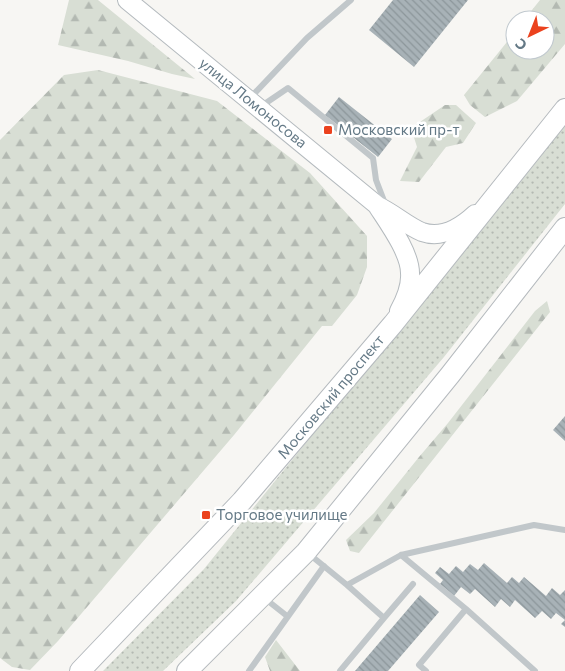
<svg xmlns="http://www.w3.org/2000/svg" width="565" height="671" font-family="Commissioner,sans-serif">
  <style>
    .grass { fill: url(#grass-dots) }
    .forest { fill: url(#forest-firs) }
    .building { fill: url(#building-back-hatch) }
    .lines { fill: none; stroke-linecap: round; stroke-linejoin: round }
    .secondary-casing { stroke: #b4babe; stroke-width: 20 }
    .primary-casing { stroke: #b5babe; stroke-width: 22 }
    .lane { stroke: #c1c7ca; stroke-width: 6 }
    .secondary { stroke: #fff; stroke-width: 18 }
    .primary { stroke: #fff; stroke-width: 20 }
    .poi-dot { fill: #eb421e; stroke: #fff; stroke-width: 2 }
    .labels { text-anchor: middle; stroke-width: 5; stroke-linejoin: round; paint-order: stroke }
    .street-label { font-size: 15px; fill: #647986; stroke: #fff }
    .poi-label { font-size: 15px; fill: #647986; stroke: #fff; text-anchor: start }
  </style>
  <defs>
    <pattern id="grass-dots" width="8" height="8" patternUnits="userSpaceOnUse" patternTransform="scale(1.25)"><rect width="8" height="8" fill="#d8ded4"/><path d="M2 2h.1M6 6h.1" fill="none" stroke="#b3b9b2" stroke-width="1.8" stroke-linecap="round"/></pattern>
    <pattern id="forest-firs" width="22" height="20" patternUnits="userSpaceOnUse" patternTransform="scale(1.25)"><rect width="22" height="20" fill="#d8ded4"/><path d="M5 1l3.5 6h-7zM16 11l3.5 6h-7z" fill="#b3b9b2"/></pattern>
    <pattern id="building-back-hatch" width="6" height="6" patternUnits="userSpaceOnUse" patternTransform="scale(1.25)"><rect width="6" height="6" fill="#a8b2b7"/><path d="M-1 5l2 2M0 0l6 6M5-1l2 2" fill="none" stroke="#8c969a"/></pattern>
  </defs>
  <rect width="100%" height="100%" fill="#f7f6f3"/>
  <path class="grass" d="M565 122V204L444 357 236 601 163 671H103L204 569Z"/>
  <path class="forest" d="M69 0H98L195 79 172 74 128 61 58 45Z
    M540 0H565V44L517 101 485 117 470 105 464 95 515 32V50H545V20H524Z
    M98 70 217 101 310 173 367 236V267L357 295 332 326H322L234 435 58 641 30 670 12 667 0 658V140L64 75Z
    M445 105H456L476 123 463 143 446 147 419 182 400 181 417 147 411 128Z
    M547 301 550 312 359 553 350 551 346 540 374 513 419 457 448 423 535 311Z
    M276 640 300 671H270L265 657Z"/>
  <path class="building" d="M393 0H468L414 67 369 30Z
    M339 97 392 139 378 157 325 115Z
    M565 416V441L553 430Z
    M484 563 507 583 512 577 519 583 524 577 546 596 552 588 560 595 565 590V627L561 624 565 620 556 613 551 619 542 611 535 618 515 600 510 607 501 599 495 607 475 589 470 594 461 587 454 596 440 584 443 580 435 573 440 567 449 574 456 566 463 572 470 564 478 570Z
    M420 595 439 612 388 671H355Z"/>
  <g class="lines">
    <defs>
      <path id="secondary" d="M127 0 378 206C393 213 409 227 422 232 442 239 461 227 475 214
        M378 207C389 224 410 253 410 273 411 286 405 300 399 311"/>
      <path id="primary" d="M80 671 242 501 393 324 565 109
        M187 671 306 552 450 375 565 228"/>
    </defs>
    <use href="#secondary" class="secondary-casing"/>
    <use href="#primary" class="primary-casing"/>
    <path class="lane" d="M250 98 307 38 351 0
      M260 107 288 88 373 158 376 180 386 206
      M309 554 347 585 401 555 534 525 565 530
      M401 555 466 609 419 665 426 671
      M263 597 287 616
      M466 609 535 671
      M384 618 413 584
      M249 671 324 566
      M340 671 384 618 347 585"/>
    <use href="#secondary" class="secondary"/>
    <use href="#primary" class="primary"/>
  </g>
  <g class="poi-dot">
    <rect x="323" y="125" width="10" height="10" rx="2.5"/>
    <rect x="201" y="510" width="10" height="10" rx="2.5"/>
  </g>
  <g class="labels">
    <g class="street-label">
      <text transform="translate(253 103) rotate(39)" y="5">улица Ломоносова</text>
      <text transform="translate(331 397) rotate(-50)" y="5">Московский проспект</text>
    </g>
    <g class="poi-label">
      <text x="338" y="135">Московский пр-т</text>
      <text x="216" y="520">Торговое училище</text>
    </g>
  </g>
  <g transform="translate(530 35) rotate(223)"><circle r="24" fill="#ffffff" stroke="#c1c9cf"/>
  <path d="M0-4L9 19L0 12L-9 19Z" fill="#eb421e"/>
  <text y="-8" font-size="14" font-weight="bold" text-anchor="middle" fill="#647986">С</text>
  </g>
</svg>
